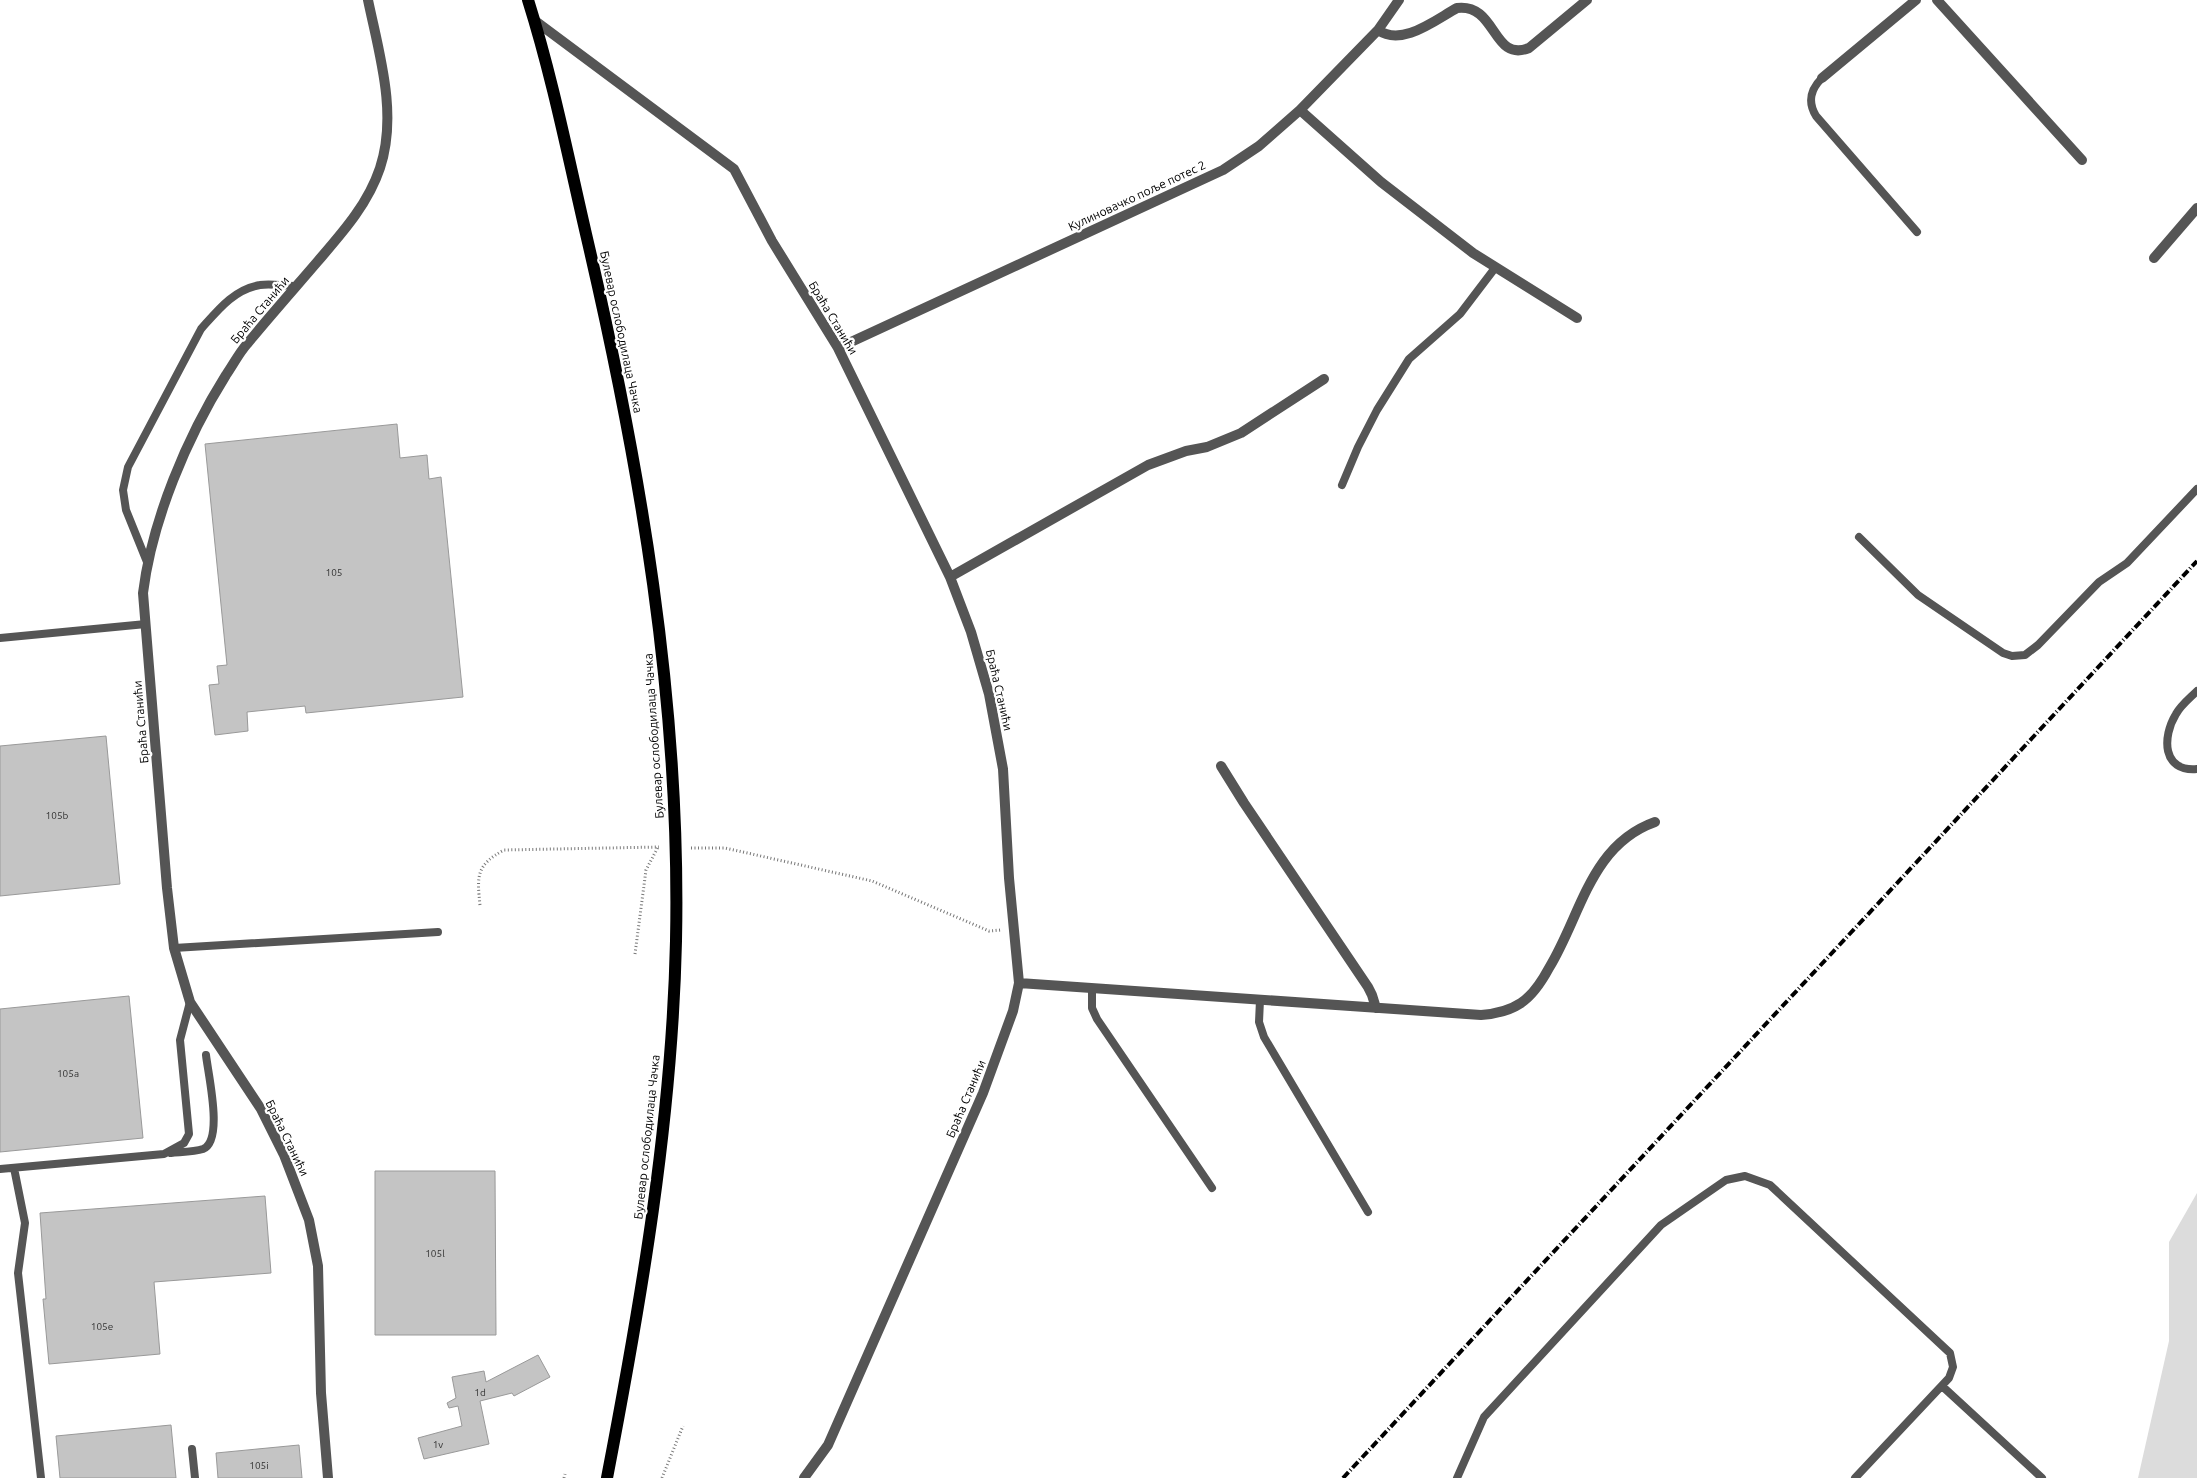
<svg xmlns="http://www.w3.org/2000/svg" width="2197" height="1478" font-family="Ubuntu,sans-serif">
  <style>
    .green { fill: #dcdcdc }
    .building { fill: #c4c4c4; stroke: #999 }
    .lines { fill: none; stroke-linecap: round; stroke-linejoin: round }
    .path { stroke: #777; stroke-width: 3; stroke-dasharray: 1 2.5; stroke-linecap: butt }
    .lane { stroke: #555; stroke-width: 8 }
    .street { stroke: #555; stroke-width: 10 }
    .primary { stroke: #000; stroke-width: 12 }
    .rail { stroke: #000; stroke-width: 4; stroke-dasharray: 8 2.5 1 2.5; stroke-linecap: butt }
    .labels { text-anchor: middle; stroke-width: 4.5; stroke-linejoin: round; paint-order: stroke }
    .number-label { font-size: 10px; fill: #313131 }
    .street-label { font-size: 12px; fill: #000; stroke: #fff }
  </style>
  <rect width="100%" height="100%" fill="#fff"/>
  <path class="green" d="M2197 1193V1478H2138L2169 1341V1242Z"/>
  <path class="building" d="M397 424 400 458 427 455 429 479 441 477 463 697 306 713 305 706 247 712 248 731 215 735 209 685 219 684 217 666 227 665 205 444Z
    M106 736 120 884 0 896V746Z
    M129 996 143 1138 0 1152V1009Z
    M375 1171H495L496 1335H375Z
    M265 1196 271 1273 154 1282 160 1354 49 1364 43 1299H46L40 1213Z
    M538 1355 550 1377 514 1396 512 1393 480 1401 489 1444 424 1459 418 1438 462 1426 458 1406 449 1408 447 1403 456 1398 452 1377 484 1371 486 1382Z
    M171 1425 176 1478H60L56 1436Z
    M299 1445 302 1478H218L216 1453Z"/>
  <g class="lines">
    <path class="path" d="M691 848H725L872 881 989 931 1001 930
      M480 905C477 876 476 865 504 850L659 847
      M635 954 646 870 658 847
      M564 1478 565 1474
      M662 1478 683 1426"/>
    <path class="lane" d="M1822 78C1811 89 1807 101 1816 116L1917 232
      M1342 485 1358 447 1377 410 1409 359 1460 314 1495 268
      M1859 537 1918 595 2003 653 2012 656 2025 655 2038 645 2099 582 2127 563 2197 489
      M147 562 126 510 123 490 128 467 201 329C217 311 234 289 260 285 271 283 285 286 296 286
      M0 638 146 624
      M2197 691C2190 698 2181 705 2176 714 2162 737 2162 772 2197 769
      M174 948 438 932
      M1092 989V1008L1097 1019 1212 1188
      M1260 1000 1259 1022 1264 1037 1368 1212
      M171 1153C181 1152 194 1152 203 1149 224 1141 208 1074 206 1055
      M14 1168 25 1223 18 1273 41 1478
      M0 1169 164 1154 184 1143 189 1134 180 1040 190 1002
      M1942 1386 2042 1478
      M192 1449 195 1478
      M1457 1478 1484 1417 1661 1225 1726 1180 1745 1176 1770 1185 1950 1353 1953 1367 1949 1378 1855 1478"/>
    <path class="street" d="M1937 0 2082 160
      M534 20 734 169 772 241 838 348 950 577 971 632 989 694 1003 769 1009 878 1019 983 1013 1011 983 1093 828 1445 804 1478
      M1378 30C1402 47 1435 20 1457 8 1497 3 1492 63 1529 48L1587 0
      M1822 78 1916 0
      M1300 110 1381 182 1473 253 1577 318
      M2154 258 2197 208
      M838 348 1223 170 1259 146 1300 110 1378 30 1399 0
      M950 577 1148 465 1186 451 1207 447 1241 433 1324 379
      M1221 766 1244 803 1368 987 1372 995 1376 1008
      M1019 983 1481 1015C1495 1014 1509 1011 1521 1003 1533 995 1542 981 1549 968 1581 916 1590 845 1655 822
      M328 1478 321 1393 318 1266 309 1220 284 1155 261 1109 190 1002 174 948 167 888 143 593C152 520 187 437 226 375 233 365 239 353 247 344 270 316 294 289 318 261 343 232 368 204 380 168 398 114 379 53 368 0"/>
    <path class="primary" d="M528 0C552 76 568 156 586 234 640 465 681 702 676 941 672 1122 641 1301 607 1478"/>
    <path class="rail" d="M1343 1478 2197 561"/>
  </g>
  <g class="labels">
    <g class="number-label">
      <text x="334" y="576">105</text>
      <text x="57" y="819">105b</text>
      <text x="68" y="1077">105a</text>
      <text x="435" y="1257">105l</text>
      <text x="102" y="1330">105e</text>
      <text x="480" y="1396">1d</text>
      <text x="438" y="1448">1v</text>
      <text x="259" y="1469">105i</text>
    </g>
    <g class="street-label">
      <text transform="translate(1137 196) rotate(-25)" y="4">Кулиновачко поље потес 2</text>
      <text transform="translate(260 310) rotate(-50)" y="4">Браћа Станићи</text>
      <text transform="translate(833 318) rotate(59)" y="4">Браћа Станићи</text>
      <text transform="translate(621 332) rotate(78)" y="4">Булевар ослободилаца Чачка</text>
      <text transform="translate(999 690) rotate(77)" y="4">Браћа Станићи</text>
      <text transform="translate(141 722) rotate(-95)" y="4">Браћа Станићи</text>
      <text transform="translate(654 736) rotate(-94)" y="4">Булевар ослободилаца Чачка</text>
      <text transform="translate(966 1099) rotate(-67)" y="4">Браћа Станићи</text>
      <text transform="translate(647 1137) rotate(-84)" y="4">Булевар ослободилаца Чачка</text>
      <text transform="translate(287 1138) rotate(64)" y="4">Браћа Станићи</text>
    </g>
  </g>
</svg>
